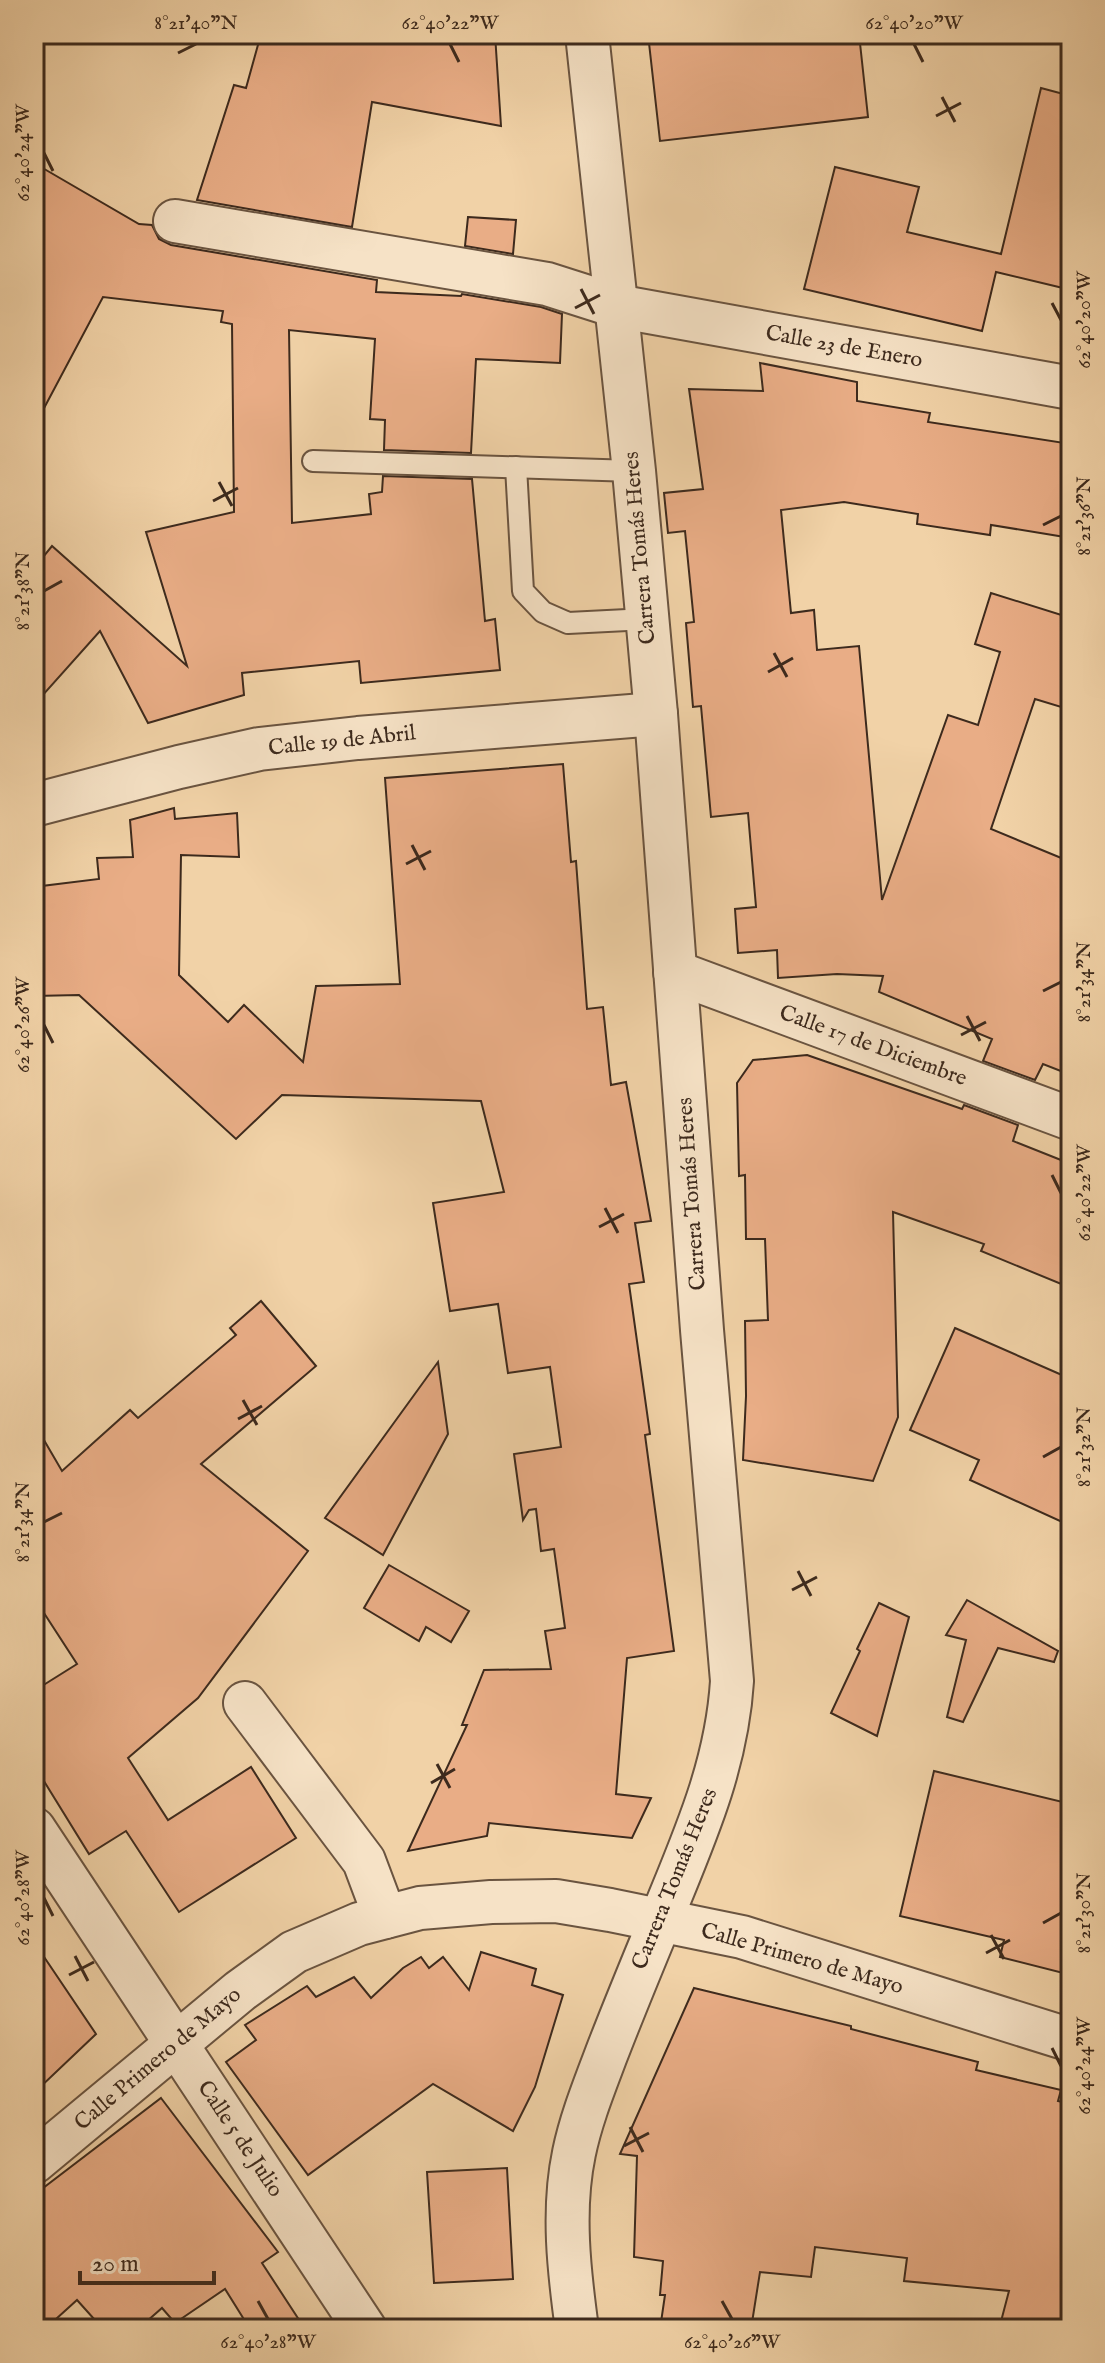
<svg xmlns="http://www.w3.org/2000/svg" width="1105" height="2363" font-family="'IM FELL English',serif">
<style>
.building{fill:#e9ad86;stroke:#3d2a1d;stroke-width:2}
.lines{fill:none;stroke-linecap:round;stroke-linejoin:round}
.service-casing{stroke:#6a5440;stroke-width:24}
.minor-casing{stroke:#6a5440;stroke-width:46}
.service{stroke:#f6e2c6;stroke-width:20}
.minor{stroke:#f6e2c6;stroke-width:42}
.ticks{fill:none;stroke:#3d2a1d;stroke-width:3}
.labels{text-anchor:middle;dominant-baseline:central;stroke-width:6;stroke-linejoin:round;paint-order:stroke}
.street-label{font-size:22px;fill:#3d2a1d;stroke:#f6e2c6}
.neatline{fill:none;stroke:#3d2a1d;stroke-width:3}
.ticks-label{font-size:20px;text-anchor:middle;fill:#3d2a1d}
</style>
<rect width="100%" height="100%" fill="#f1d2a7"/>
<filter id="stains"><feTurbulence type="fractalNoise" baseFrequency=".0025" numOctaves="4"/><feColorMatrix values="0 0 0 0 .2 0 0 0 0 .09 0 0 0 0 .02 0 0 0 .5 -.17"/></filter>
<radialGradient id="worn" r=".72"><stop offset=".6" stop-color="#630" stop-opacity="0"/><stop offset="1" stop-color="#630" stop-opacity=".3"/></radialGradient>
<!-- building -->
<g class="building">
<path d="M 261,34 L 495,34 L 501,126 L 372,102 L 352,227 L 197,200 L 234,85 L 246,88 Z"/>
<path d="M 648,34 L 859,34 L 868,117 L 660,141 Z"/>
<path d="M 1041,88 L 1071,96 L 1071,260 L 1063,288 L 996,272 L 982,331 L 804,289 L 835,167 L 919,187 L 907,232 L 1001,254 Z"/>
<path d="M 34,163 L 139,224 L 152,225 L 159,239 L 171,245 L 377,280 L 376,292 L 461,296 L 462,294 L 541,307 L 562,314 L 560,363 L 476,359 L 471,453 L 384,450 L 385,420 L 370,419 L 375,339 L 289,330 L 292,523 L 371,514 L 369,494 L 382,492 L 383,476 L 472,479 L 485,621 L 495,619 L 500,670 L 361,683 L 359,661 L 242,673 L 244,695 L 148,723 L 100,631 L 34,705 L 34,568 L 52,546 L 187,666 L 146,532 L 234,512 L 232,324 L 221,322 L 223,311 L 103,297 L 34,427 Z"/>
<path d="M 468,217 L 516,220 L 513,254 L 465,246 Z"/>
<path d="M 760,363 L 857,382 L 857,401 L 930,413 L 928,422 L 1071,444 L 1071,538 L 991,525 L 990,535 L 917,524 L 918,514 L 844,502 L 781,510 L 791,613 L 814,610 L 817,650 L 859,646 L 882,900 L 948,715 L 978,725 L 1000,652 L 975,644 L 991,593 L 1071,618 L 1071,710 L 1035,699 L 991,829 L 1071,862 L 1071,1075 L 1043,1064 L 1035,1080 L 983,1061 L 992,1039 L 879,992 L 883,976 L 837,974 L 778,978 L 777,950 L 738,953 L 735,909 L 756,907 L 748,813 L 711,817 L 701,706 L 693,707 L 686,623 L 694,622 L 685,531 L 668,533 L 664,493 L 703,489 L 689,389 L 763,391 Z"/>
<path d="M 563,764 L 571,862 L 576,861 L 587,1009 L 603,1007 L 611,1085 L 626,1082 L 651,1221 L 635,1223 L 644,1282 L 629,1284 L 650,1434 L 645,1435 L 674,1651 L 627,1658 L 616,1794 L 651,1798 L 632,1838 L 489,1823 L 487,1836 L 408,1851 L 467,1725 L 462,1725 L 484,1670 L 551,1669 L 545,1631 L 565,1628 L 554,1549 L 541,1551 L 536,1509 L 529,1510 L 523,1520 L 514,1454 L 561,1447 L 550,1367 L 508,1373 L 498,1304 L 450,1311 L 433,1203 L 504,1192 L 481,1101 L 282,1095 L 236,1139 L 79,995 L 34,996 L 34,887 L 99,879 L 97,858 L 133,857 L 130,820 L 174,808 L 175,819 L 237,813 L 239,857 L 181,855 L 179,975 L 228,1022 L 244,1005 L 303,1062 L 316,986 L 400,984 L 385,778 Z"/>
<path d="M 807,1055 L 962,1109 L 964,1105 L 1018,1125 L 1013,1141 L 1071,1164 L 1071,1288 L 981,1251 L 984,1244 L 893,1212 L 898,1417 L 873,1481 L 743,1460 L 746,1396 L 745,1321 L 768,1320 L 765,1239 L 746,1239 L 745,1175 L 739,1176 L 737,1083 L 753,1060 Z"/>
<path d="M 261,1301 L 316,1366 L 201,1464 L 308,1551 L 198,1698 L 128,1758 L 168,1820 L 251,1767 L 296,1838 L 179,1912 L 126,1831 L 89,1854 L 34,1765 L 34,1691 L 77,1664 L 42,1610 L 34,1610 L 34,1423 L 62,1471 L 130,1410 L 138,1418 L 236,1335 L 230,1328 Z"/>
<path d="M 955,1328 L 1071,1379 L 1071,1526 L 970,1480 L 979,1460 L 910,1430 Z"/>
<path d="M 438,1362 L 448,1434 L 383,1555 L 325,1518 Z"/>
<path d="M 389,1565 L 469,1611 L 451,1642 L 426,1627 L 419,1641 L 364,1608 Z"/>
<path d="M 967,1600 L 1058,1651 L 1054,1662 L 998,1648 L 963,1722 L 947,1717 L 966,1640 L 946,1635 Z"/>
<path d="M 879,1603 L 909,1617 L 877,1736 L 831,1713 L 860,1651 L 857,1649 Z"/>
<path d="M 934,1771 L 1071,1804 L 1071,1975 L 1000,1957 L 1004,1940 L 900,1916 Z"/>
<path d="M 34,1942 L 96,2034 L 34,2093 Z"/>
<path d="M 481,1952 L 536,1969 L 532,1985 L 563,1995 L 535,2087 L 513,2131 L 433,2084 L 308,2175 L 226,2062 L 256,2040 L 245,2025 L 307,1986 L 316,1997 L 354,1977 L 371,1998 L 403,1968 L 421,1957 L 429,1968 L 443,1957 L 469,1990 Z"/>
<path d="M 694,1988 L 851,2026 L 851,2029 L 978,2062 L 976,2070 L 1061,2090 L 1058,2101 L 1071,2104 L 1071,2329 L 999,2329 L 1009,2291 L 904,2281 L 907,2258 L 815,2247 L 811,2277 L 760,2272 L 751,2329 L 660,2329 L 665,2295 L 660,2295 L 663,2261 L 634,2257 L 637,2156 L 620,2154 Z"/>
<path d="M 161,2098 L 278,2252 L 262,2263 L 305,2329 L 250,2329 L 225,2289 L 175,2323 L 162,2308 L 138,2329 L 103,2329 L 77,2300 L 45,2329 L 34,2329 L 34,2195 Z"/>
<path d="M 507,2168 L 513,2279 L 434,2283 L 427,2172 Z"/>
</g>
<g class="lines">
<defs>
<g id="service">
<path d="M 313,461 L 634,471"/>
<path d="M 516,467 L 523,591 L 543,612 L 568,623 L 647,619"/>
</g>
<g id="minor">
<path d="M 175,221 L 547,284 L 616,306 L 1071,388"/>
<path d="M 34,805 L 179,767 L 259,749 L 358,738 L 656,714"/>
<path d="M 675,972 L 1071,1119"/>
<path d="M 245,1703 L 364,1861 L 385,1917"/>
<path d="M 34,1829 L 365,2329"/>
<path d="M 34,2162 L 240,1991 L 294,1952 L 359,1924 L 420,1908 L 491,1902 L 556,1901 L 610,1910 L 742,1937 L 1071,2040"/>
<path d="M 577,2329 C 569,2271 562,2210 574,2153 C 581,2119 594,2087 606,2055 C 626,2003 647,1953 668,1902 C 698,1829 727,1761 732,1681 L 702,1330 L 656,714 L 634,471 L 587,34"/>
</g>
</defs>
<!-- service casing -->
<use href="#service" class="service-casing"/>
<!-- minor casing -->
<use href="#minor" class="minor-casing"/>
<!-- service -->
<use href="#service" class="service"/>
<!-- minor -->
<use href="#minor" class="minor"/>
</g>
<!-- ticks -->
<path class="ticks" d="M 450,44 L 459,62M 914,44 L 923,62M 178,53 L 196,44M 942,97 L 955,122M 936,116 L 961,103M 44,153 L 53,171M 581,289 L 594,314M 1052,303 L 1061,320M 575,308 L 600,295M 219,482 L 232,506M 213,501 L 238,488M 1043,525 L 1061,516M 44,591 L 62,581M 774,653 L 787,677M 768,672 L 793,658M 412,845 L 425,870M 406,864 L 431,851M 1043,991 L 1061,982M 967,1016 L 980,1041M 44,1025 L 53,1043M 961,1035 L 986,1022M 1052,1175 L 1061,1193M 605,1208 L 618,1233M 599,1227 L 624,1214M 243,1400 L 257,1425M 238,1419 L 262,1406M 1043,1457 L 1061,1447M 44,1522 L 62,1513M 798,1571 L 811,1596M 792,1590 L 817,1577M 437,1764 L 450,1788M 431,1783 L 455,1769M 44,1898 L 53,1916M 1043,1923 L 1061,1913M 991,1935 L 1004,1959M 986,1953 L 1010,1940M 75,1956 L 88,1981M 69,1975 L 94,1962M 1052,2048 L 1061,2066M 630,2127 L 643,2152M 624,2146 L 649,2133M 258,2301 L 268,2319M 722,2301 L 732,2319"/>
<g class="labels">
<!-- street labels -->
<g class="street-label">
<text transform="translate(844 347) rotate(10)">Calle 23 de Enero</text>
<text transform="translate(640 548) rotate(-95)">Carrera Tomás Heres</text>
<text transform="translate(342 741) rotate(-6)">Calle 19 de Abril</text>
<text transform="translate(873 1046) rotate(20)">Calle 17 de Diciembre</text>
<text transform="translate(692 1194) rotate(-94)">Carrera Tomás Heres</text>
<text transform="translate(675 1879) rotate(-68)">Carrera Tomás Heres</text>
<text transform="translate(802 1959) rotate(16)">Calle Primero de Mayo</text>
<text transform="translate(158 2059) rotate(-40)">Calle Primero de Mayo</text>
<text transform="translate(240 2139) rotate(56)">Calle 5 de Julio</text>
</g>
</g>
<!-- margin -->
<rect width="1105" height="2363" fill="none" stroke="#f1d2a7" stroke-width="88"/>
<!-- scale -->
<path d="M80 2271v12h134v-12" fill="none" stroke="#3d2a1d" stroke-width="4"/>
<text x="92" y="2271" font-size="24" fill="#3d2a1d" stroke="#f6e2c6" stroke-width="6" paint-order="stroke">20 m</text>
<rect x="44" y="44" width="1017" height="2275" class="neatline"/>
<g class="ticks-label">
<text x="196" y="29">8°21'40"N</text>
<text x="450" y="29">62°40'22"W</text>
<text x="914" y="29">62°40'20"W</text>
<text transform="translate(22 153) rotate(-90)" y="7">62°40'24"W</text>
<text transform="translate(1083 320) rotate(-90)" y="7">62°40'20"W</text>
<text transform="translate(1083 516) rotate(-90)" y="7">8°21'36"N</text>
<text transform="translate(22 591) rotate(-90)" y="7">8°21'38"N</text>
<text transform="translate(1083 982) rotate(-90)" y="7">8°21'34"N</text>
<text transform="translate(22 1025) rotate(-90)" y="7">62°40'26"W</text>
<text transform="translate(1083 1193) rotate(-90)" y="7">62°40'22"W</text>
<text transform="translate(1083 1447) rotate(-90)" y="7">8°21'32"N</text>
<text transform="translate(22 1522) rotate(-90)" y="7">8°21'34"N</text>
<text transform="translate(22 1898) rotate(-90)" y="7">62°40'28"W</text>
<text transform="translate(1083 1913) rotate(-90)" y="7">8°21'30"N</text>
<text transform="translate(1083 2066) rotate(-90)" y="7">62°40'24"W</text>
<text x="268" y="2348">62°40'28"W</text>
<text x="732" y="2348">62°40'26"W</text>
</g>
<rect width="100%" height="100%" filter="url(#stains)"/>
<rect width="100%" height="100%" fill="url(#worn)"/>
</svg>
